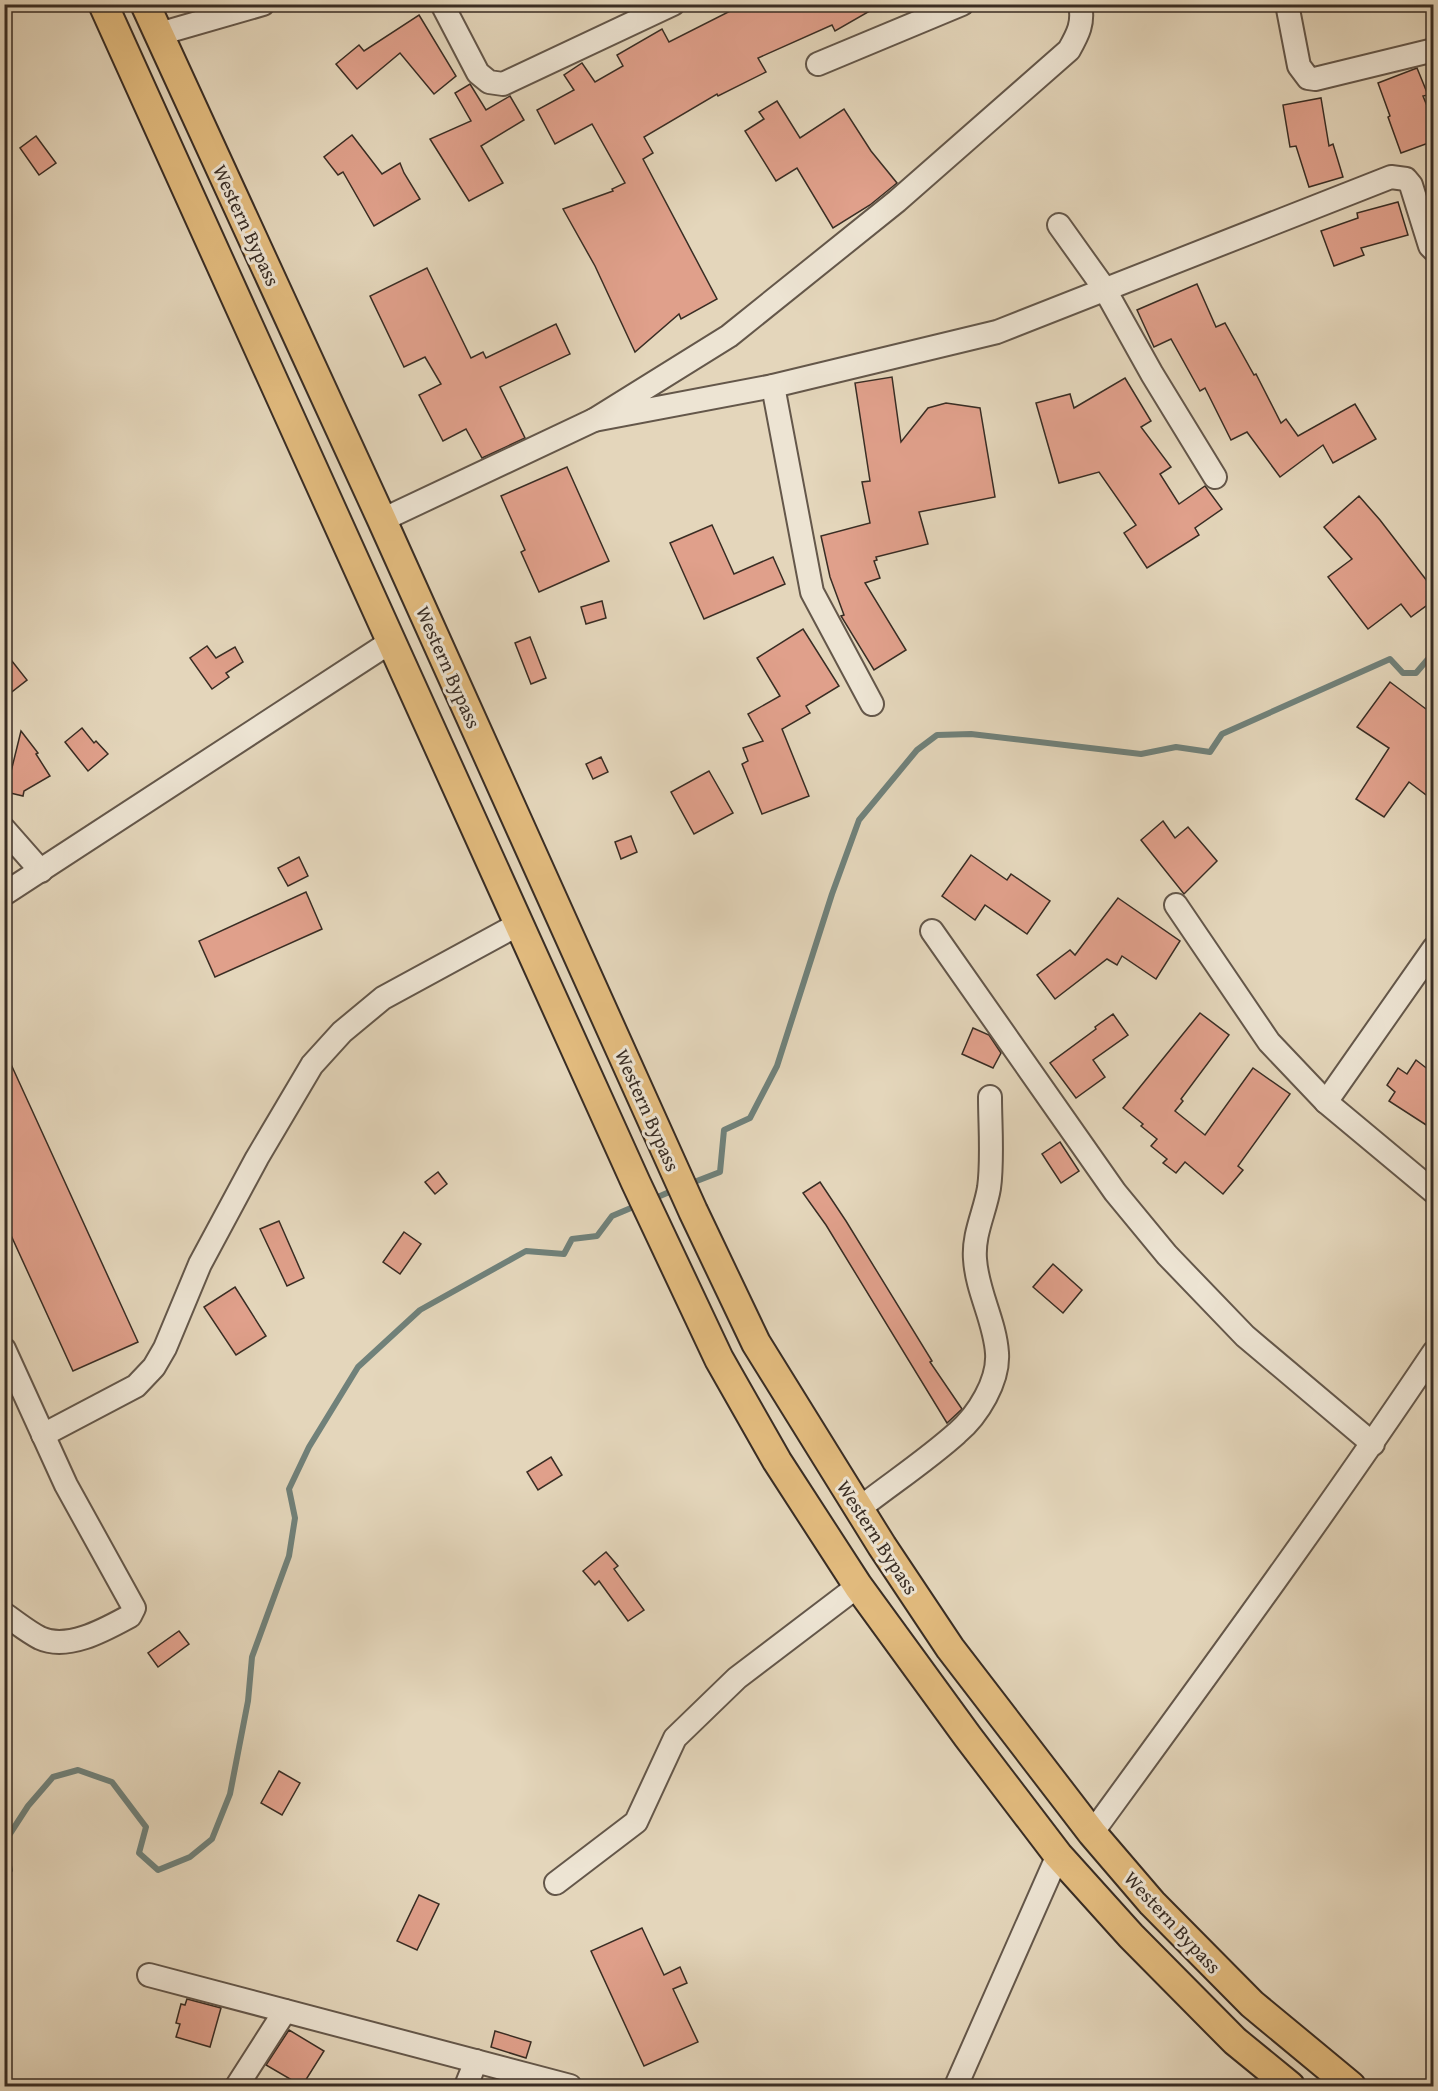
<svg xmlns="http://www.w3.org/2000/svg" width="1438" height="2091" font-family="'Gentium Book Plus',serif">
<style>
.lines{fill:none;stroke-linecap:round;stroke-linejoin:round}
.stream{stroke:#70817a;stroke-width:6}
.building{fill:#e0a08b;stroke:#392d24;stroke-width:1.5}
.minor-casing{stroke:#64574a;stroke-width:26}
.major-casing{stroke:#392d24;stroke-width:32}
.minor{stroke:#ede4d3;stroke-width:22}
.major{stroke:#e2bb7e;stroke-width:28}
.labels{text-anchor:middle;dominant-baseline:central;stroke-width:6;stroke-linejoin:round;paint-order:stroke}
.street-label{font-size:20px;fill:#392d24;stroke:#ede4d3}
</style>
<rect width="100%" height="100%" fill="#e4d6bb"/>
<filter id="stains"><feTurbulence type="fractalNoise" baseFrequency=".00333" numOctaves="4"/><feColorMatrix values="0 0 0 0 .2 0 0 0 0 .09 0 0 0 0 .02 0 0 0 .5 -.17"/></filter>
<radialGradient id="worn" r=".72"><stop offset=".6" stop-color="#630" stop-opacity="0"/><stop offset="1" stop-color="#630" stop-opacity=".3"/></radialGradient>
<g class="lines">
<!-- stream -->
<g class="stream">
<path d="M 689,1184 L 720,1172 L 724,1130 L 750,1118 L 777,1066 L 832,894 L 859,820 L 917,750 L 937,735 L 971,734 L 1141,754 L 1176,747 L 1210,752 L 1222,734 L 1390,659 L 1403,673 L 1416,673 L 1434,652"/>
<path d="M 653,1199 L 674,1190"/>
<path d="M 4,1843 L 28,1806 L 53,1777 L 78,1770 L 112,1782 L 146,1827 L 139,1853 L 158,1870 L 190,1857 L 212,1839 L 230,1794 L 248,1701 L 252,1657 L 289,1556 L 295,1518 L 289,1489 L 309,1447 L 358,1367 L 420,1310 L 526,1251 L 564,1254 L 572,1239 L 597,1236 L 612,1216 L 638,1205"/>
<path d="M 4,1844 L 10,1870 L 4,1873"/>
</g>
</g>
<!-- building -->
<g class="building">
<path d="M 744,4 L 882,4 L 835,31 L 832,25 L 758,58 L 766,72 L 718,96 L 717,94 L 644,137 L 653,153 L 643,159 L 717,299 L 681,319 L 679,314 L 635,352 L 595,266 L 563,209 L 613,191 L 612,189 L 625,183 L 592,124 L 555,144 L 537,110 L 574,90 L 564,75 L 582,63 L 595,82 L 623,66 L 617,55 L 662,29 L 669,42 Z"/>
<path d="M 419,15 L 456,76 L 434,94 L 400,53 L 357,89 L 336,64 L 359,45 L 364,51 Z"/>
<path d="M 1417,68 L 1428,95 L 1423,96 L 1434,123 L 1434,141 L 1401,153 L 1388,117 L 1390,116 L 1378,83 Z"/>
<path d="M 470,84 L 486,110 L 510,96 L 524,120 L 481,146 L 503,183 L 469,201 L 430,139 L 471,121 L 455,93 Z"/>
<path d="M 1321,98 L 1329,146 L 1333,144 L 1343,177 L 1309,187 L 1296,146 L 1290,147 L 1283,105 Z"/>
<path d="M 777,101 L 800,138 L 844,109 L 871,151 L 897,183 L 870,205 L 833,228 L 797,168 L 776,181 L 745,131 L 764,119 L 759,112 Z"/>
<path d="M 352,135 L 382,174 L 400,163 L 404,173 L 420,199 L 374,226 L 343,172 L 338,175 L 324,157 Z"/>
<path d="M 36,136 L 56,163 L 39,175 L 20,148 Z"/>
<path d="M 1398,202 L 1408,235 L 1361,248 L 1364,255 L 1334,266 L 1321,231 L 1358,218 L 1357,213 Z"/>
<path d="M 427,268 L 471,358 L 483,352 L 486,358 L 556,324 L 570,354 L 500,387 L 525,438 L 482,458 L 466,429 L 443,441 L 419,395 L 441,384 L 425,357 L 404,367 L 370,296 Z"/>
<path d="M 1197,284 L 1216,327 L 1225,323 L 1254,375 L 1256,374 L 1281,423 L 1286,419 L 1298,436 L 1355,404 L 1376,439 L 1333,463 L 1323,445 L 1280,477 L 1247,432 L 1231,440 L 1205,388 L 1200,391 L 1171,339 L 1154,347 L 1137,310 Z"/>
<path d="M 892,377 L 901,442 L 928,408 L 946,403 L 980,408 L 995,497 L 919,512 L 928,544 L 876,557 L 877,560 L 874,561 L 880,578 L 865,583 L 906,650 L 874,670 L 841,616 L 844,615 L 830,577 L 821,536 L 870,523 L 862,482 L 870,481 L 855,383 Z"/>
<path d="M 1125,378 L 1151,421 L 1141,427 L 1171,467 L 1160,474 L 1179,504 L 1205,486 L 1222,509 L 1195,528 L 1199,535 L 1147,568 L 1124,533 L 1136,525 L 1099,472 L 1059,483 L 1036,403 L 1070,394 L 1074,408 Z"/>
<path d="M 567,467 L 609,561 L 539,592 L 521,552 L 525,550 L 501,496 Z"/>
<path d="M 1359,496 L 1380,520 L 1434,590 L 1434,600 L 1411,617 L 1401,604 L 1368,629 L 1328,577 L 1352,559 L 1324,527 Z"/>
<path d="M 712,525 L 734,574 L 773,557 L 785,584 L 704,619 L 670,543 Z"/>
<path d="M 602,601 L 606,618 L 586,624 L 581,607 Z"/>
<path d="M 803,629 L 839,686 L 806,706 L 810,713 L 782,729 L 809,796 L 762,814 L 742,764 L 748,761 L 743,748 L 763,741 L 748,714 L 780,696 L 757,658 Z"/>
<path d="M 530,637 L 546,678 L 531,684 L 515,643 Z"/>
<path d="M 207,646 L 216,658 L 235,647 L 243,662 L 226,673 L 229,677 L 212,689 L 190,658 Z"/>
<path d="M 4,651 L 27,680 L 4,698 Z"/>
<path d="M 1390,682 L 1434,715 L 1434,801 L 1409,782 L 1384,817 L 1356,799 L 1389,748 L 1357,727 Z"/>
<path d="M 82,728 L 94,743 L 96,741 L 108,754 L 88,771 L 65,742 Z"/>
<path d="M 21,731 L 38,753 L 36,754 L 50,776 L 24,791 L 23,796 L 6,792 Z"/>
<path d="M 601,757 L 608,772 L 593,779 L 586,764 Z"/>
<path d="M 709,771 L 733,813 L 694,834 L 671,792 Z"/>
<path d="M 1163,821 L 1175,838 L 1188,827 L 1217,861 L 1184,894 L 1141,840 Z"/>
<path d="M 631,836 L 637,852 L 621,859 L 615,842 Z"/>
<path d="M 971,855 L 1007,880 L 1011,874 L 1050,901 L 1027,934 L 985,905 L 975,920 L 942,896 Z"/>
<path d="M 299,857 L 308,876 L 288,886 L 278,868 Z"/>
<path d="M 306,892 L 322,929 L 215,977 L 199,941 Z"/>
<path d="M 1118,898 L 1180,941 L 1156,979 L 1122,956 L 1117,965 L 1107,959 L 1055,999 L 1037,975 L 1070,950 L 1075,955 Z"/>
<path d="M 1200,1013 L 1229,1035 L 1181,1099 L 1183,1101 L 1175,1111 L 1205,1135 L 1253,1068 L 1290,1094 L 1238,1166 L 1243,1170 L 1223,1194 L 1185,1162 L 1176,1173 L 1163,1163 L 1167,1159 L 1151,1146 L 1157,1139 L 1141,1126 L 1143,1124 L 1123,1108 Z"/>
<path d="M 1113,1014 L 1128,1035 L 1093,1060 L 1105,1077 L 1076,1098 L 1050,1063 L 1096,1029 L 1095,1027 Z"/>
<path d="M 973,1028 L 989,1035 L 1001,1053 L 993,1068 L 962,1054 Z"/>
<path d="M 4,1049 L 138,1342 L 73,1371 L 4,1220 Z"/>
<path d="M 1416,1060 L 1434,1074 L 1434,1130 L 1389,1101 L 1395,1092 L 1387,1085 L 1398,1068 L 1407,1074 Z"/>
<path d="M 1060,1142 L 1079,1171 L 1061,1183 L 1042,1154 Z"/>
<path d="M 438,1172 L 447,1184 L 435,1194 L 425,1182 Z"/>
<path d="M 820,1182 L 846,1221 L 932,1361 L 930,1362 L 962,1409 L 947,1423 L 826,1225 L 803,1193 Z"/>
<path d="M 279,1221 L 304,1278 L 287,1286 L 260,1229 Z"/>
<path d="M 404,1232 L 421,1244 L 400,1274 L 383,1262 Z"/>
<path d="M 1053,1264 L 1082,1290 L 1063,1313 L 1033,1287 Z"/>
<path d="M 235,1287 L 266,1336 L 236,1355 L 204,1307 Z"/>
<path d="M 551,1457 L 562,1475 L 538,1490 L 527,1472 Z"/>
<path d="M 606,1552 L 618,1566 L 614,1569 L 644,1610 L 628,1621 L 599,1581 L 595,1585 L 583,1571 Z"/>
<path d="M 179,1631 L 189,1644 L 158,1667 L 148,1653 Z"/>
<path d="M 279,1771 L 300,1783 L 282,1815 L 261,1803 Z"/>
<path d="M 419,1895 L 439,1904 L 417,1950 L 397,1941 Z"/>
<path d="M 642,1928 L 664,1975 L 680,1967 L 687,1983 L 673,1989 L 698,2042 L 644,2066 L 591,1951 Z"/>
<path d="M 187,1999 L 221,2008 L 210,2047 L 176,2037 L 180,2024 L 176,2023 L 181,2004 L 185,2005 Z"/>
<path d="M 289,2030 L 324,2051 L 302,2086 L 266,2065 Z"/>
<path d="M 495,2031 L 531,2042 L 526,2058 L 491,2047 Z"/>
</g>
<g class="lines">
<defs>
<g id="minor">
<path d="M 442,4 L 478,73 L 489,82 L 503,84 L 673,4"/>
<path d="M 1080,4 C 1084,23 1078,34 1069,50 L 897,201 L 729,336 L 594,420 L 773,386 L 997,332 L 1391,177 L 1406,179 L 1411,185 L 1430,246 L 1434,250"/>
<path d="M 1287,4 L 1299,66 L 1308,78 L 1315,79 L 1434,50"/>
<path d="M 159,34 L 263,4"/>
<path d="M 818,64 L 962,4"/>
<path d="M 1059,225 L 1104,288 L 1152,374 L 1215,477"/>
<path d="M 773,386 L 812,592 L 872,704"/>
<path d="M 382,520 L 594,420"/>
<path d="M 4,829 L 41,871"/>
<path d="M 4,894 L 392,641"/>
<path d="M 1176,905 L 1269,1042 L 1326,1102 L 1434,1192"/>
<path d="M 932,931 L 1115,1192 L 1167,1255 L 1245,1336 L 1373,1444"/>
<path d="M 1326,1102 L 1434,948"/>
<path d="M 4,1349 L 66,1485 L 134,1608 L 130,1616 C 106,1629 68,1651 40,1638 C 28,1632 16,1622 4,1614"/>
<path d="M 43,1435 L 136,1386 L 154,1367 L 165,1348 L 200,1264 L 257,1158 L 312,1065 L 342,1032 L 383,998 L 519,924"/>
<path d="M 860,1508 C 892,1483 927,1460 957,1433 C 978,1415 999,1381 997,1353 C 995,1321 977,1292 975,1259 C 973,1234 985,1212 989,1188 C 993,1160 990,1125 990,1097"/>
<path d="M 1092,1833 C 1208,1674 1324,1516 1434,1352"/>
<path d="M 556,1883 L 636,1822 L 675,1738 L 737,1678 L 858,1586"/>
<path d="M 149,1975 L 570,2086"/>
<path d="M 237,2086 L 285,2011"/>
<path d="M 466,2086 L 476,2061"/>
<path d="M 956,2086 L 1058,1855"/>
</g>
<g id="major">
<path d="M 103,4 L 636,1183 L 719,1359 L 777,1461 L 858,1586 L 968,1737 L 1058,1855 L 1131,1936 L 1235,2041 L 1290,2086"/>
<path d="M 145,4 L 382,520 L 693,1211 L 756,1343 L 882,1546 L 950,1648 L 1092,1833 L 1152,1903 L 1252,2004 L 1351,2086"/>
</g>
</defs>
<!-- minor casing -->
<use href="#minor" class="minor-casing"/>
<!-- major casing -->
<use href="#major" class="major-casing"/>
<!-- minor -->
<use href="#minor" class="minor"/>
<!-- major -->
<use href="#major" class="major"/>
</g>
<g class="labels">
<!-- street labels -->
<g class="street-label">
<text transform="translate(247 225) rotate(65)">Western Bypass</text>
<text transform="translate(449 667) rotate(66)">Western Bypass</text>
<text transform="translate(648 1110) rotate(66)">Western Bypass</text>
<text transform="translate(878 1537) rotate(57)">Western Bypass</text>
<text transform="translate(1173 1922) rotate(47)">Western Bypass</text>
</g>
</g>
<!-- margin -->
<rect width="1438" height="2091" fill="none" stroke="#e4d6bb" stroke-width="24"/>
<rect x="6" y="6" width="1426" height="2079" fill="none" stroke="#392d24" stroke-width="3"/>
<rect x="12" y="12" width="1414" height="2067" fill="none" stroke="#392d24" stroke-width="1.5"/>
<rect width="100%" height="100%" filter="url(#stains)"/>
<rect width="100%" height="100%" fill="url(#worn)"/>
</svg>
